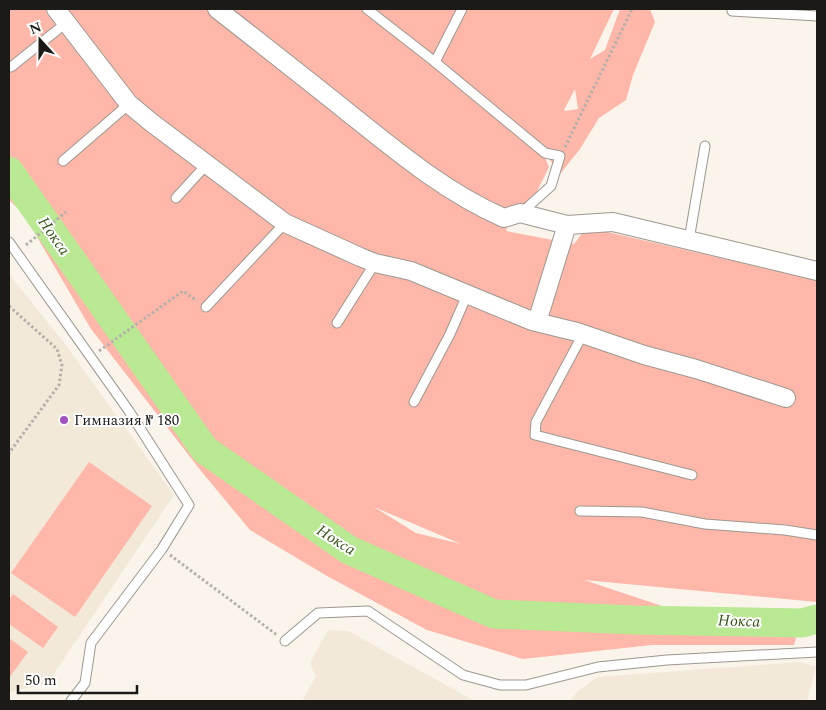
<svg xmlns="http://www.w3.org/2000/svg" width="826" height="710" font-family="Spectral,serif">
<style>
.built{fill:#f2e9d9}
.green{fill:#ffb7a9;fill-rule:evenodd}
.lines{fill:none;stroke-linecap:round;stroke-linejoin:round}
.river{stroke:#b9e992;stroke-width:29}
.service-casing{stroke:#9d9890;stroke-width:11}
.minor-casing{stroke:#9d9890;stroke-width:20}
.path{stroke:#b5b0a9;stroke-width:3;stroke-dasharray:2.5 2.5;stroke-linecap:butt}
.service{stroke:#fff;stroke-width:9}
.minor{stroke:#fff;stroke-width:18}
.poi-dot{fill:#a253c3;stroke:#fff;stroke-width:2}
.labels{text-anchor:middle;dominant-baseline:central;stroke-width:4;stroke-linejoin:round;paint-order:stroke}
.poi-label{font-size:15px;fill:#1c1a17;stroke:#fff;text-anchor:start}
.water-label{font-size:16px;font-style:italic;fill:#365318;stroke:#fff}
</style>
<rect width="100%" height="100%" fill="#faf4eb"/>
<!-- built -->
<g class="built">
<path d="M 9,274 L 65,344 L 174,495 L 47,684 L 9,692 Z"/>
<path d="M 328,630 L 348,631 L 475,701 L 302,701 L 316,676 L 310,663 Z"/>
<path d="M 801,662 L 816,667 L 807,701 L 570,701 L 578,691 L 597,677 Z"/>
</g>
<!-- green -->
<g class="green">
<path d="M 9,9 L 614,9 L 590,59 L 605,50 L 620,9 L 650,9 L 655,22 L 633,75 L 626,100 L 599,118 L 580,149 L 560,174 L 545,153 L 543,153 L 549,167 L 522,222 L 510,220 L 506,231 L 574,244 L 583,232 L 594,229 L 817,280 L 817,602 L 584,580 L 662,606 L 762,619 L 777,630 L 798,631 L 794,645 L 652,645 L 523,659 L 427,630 L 327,576 L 250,530 L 201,471 L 91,329 L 23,213 L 9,200 ZM 575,89 L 578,109 L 565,111 L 564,110 ZM 374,507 L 461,544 L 416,533 Z"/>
<path d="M 89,462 L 152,506 L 75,617 L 11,573 Z"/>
<path d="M 13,594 L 58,627 L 43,648 L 9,624 L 9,600 Z"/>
<path d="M 9,638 L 28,652 L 9,678 Z"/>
</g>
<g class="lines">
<!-- river -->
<path class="river" d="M 9,171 L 205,450 L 349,550 L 494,614 L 634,620 L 802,623 L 817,619"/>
<defs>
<g id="service">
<path d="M 367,9 L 435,62 L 545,153 L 560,156 L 551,186 L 521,213"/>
<path d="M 732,11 L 817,16"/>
<path d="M 435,62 L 462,9"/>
<path d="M 11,67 L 66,23"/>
<path d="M 63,161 L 129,104"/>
<path d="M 176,198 L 207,164"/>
<path d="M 689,240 L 705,146"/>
<path d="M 9,242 L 129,411 L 189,505 L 162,549 L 91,643 L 85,683 L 71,701"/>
<path d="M 206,307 L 285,223"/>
<path d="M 337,323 L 375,263"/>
<path d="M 583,334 L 536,422 L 535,435 L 692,475"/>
<path d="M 414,402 L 450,334 L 467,295"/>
<path d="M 580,511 L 642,512 L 705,524 L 785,530 L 817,535"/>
<path d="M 285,641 L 318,613 L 368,611 L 463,675 L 500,685 L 526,685 L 598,667 L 667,660 L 817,652"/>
</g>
<g id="minor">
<path d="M 56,9 L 129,104 L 152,123 L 285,223 L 360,257 L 375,263 L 411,271 L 532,321 L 577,332 L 644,355 L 696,369 L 786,398"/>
<path d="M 217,9 C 263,45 309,81 355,118 C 401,155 449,194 504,218 L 520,213 L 567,225 L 613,222 L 817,271"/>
<path d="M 537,322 L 567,225"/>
</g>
</defs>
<!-- service casing -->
<use href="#service" class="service-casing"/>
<!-- minor casing -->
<use href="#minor" class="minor-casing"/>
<!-- path -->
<g class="path">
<path d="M 565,147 L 632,9"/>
<path d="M 26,245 L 66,212"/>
<path d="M 9,306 L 57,349 L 62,365 L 59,385 L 9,453"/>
<path d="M 99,351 L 183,291 L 197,301"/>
<path d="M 170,555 L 277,635"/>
</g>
<!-- service -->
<use href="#service" class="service"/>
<!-- minor -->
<use href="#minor" class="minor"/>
</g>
<!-- markers -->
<circle class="poi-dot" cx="64" cy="420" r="5"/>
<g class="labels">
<!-- poi labels -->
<g class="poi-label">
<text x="74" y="420">Гимназия № 180</text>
</g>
<!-- water labels -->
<g class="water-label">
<text transform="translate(54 236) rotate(55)">Нокса</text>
<text transform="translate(336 540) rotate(32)">Нокса</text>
<text transform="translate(739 621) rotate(2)">Нокса</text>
</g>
</g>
<!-- border -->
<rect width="826" height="710" fill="none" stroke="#1c1a17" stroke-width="20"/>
<!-- north arrow -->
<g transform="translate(40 40) rotate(339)" stroke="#ffffff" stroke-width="4" paint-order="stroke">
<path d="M0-4L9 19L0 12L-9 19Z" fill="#1c1a17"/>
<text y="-8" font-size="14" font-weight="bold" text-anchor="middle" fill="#1c1a17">N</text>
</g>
<!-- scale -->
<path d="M18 685v8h119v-8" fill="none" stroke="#1c1a17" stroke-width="2.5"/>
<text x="25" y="685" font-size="15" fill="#1c1a17" stroke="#ffffff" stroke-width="4" paint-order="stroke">50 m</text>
</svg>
